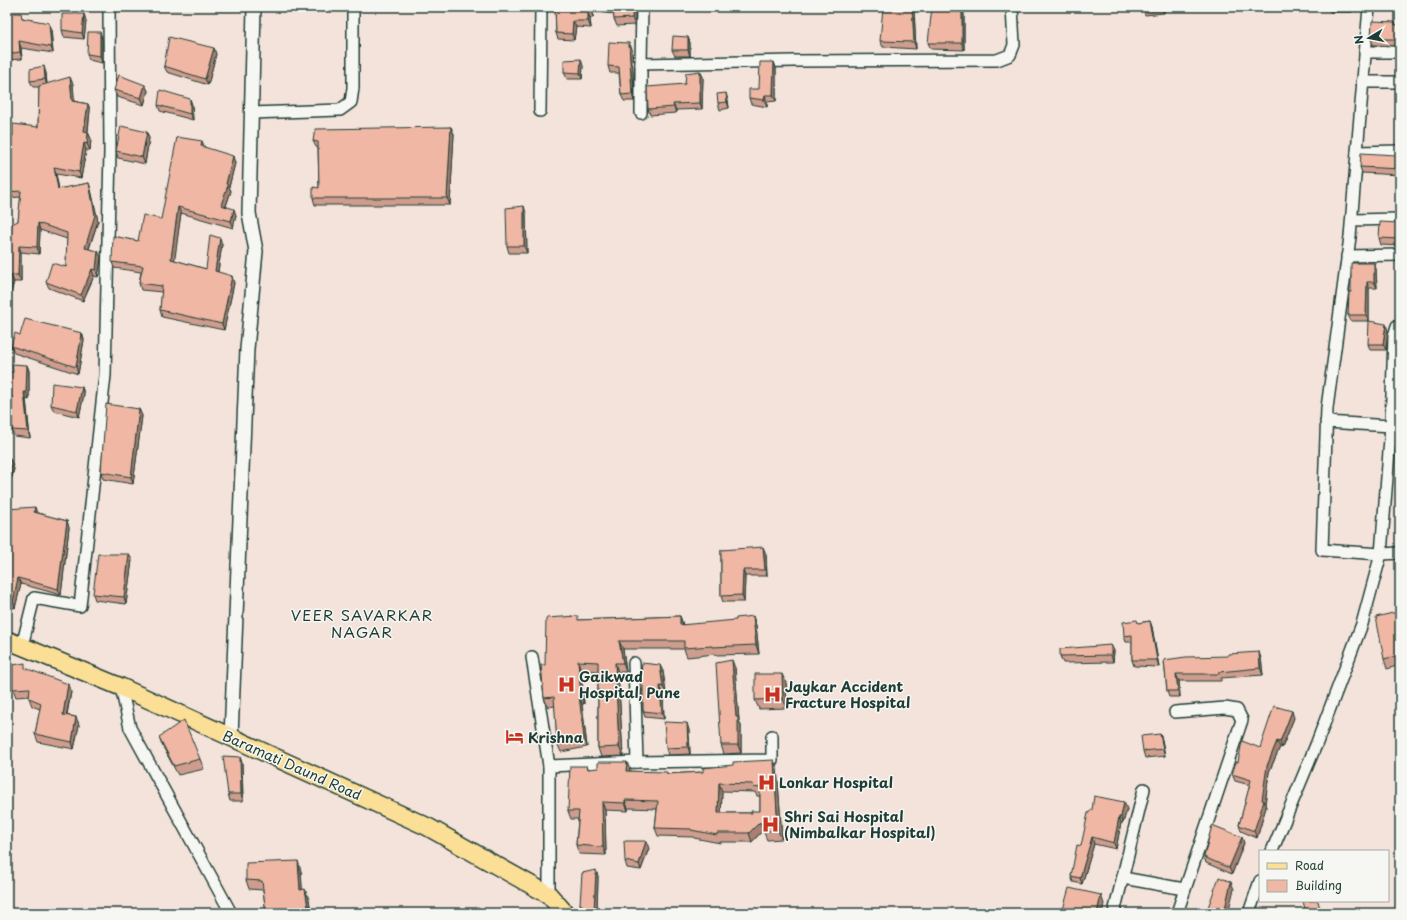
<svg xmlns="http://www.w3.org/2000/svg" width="1407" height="920" font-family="'Playpen Sans',sans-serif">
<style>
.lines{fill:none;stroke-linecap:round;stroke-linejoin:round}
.minor-casing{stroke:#1f3d34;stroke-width:14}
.tertiary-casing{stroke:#1f3d34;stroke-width:16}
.primary-casing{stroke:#1f3d34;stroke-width:20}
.minor{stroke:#f6f6f2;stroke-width:11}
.tertiary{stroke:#f6f6f2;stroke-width:13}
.primary{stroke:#fbdf96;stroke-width:17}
.wall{fill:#ce9d8d;stroke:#1f3d34;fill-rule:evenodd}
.shaded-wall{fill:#a78073;stroke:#1f3d34}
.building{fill:#efb7a4;stroke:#1f3d34;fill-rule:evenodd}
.labels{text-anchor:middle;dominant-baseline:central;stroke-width:3;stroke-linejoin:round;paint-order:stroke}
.poi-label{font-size:14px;font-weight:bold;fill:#1f3d34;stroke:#f6f6f2;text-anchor:start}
.street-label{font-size:14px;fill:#1f3d34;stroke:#f6f6f2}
.neighbourhood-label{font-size:15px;letter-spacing:1px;fill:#1f3d34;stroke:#f6f6f2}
</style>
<rect width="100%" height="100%" fill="#f4e3db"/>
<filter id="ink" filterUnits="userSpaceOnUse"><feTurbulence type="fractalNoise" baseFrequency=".025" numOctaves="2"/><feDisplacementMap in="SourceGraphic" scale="8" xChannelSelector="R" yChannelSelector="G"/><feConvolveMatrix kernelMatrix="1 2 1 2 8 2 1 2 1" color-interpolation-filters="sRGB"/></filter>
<g filter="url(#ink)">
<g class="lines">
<defs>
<g id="minor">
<path d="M 642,7 L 641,64 L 794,61 L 997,60 L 1010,55 L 1014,45 L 1012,7"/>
<path d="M 1365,52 L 1400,52"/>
<path d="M 1362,82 L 1400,82"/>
<path d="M 540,111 L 541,7"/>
<path d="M 251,113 L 340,110 L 351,102 L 353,88 L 353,7"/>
<path d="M 641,113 L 641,64"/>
<path d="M 1357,152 L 1400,151"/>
<path d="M 1352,220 L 1400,219"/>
<path d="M 1347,256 L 1400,255"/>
<path d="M 1400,325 L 1397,326 L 1394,336 L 1391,426 L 1381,554 L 1400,553"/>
<path d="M 1326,422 L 1391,426"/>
<path d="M 22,646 L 34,598 L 80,606 L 105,375 L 110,151 L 109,7"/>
<path d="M 532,657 L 549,766 L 549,895"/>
<path d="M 121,687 L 130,728 L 231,913"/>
<path d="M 1175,712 L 1225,708 L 1237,710 L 1242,720 L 1177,913"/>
<path d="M 637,762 L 772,760 L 772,736"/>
<path d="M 549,766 L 637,762 L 634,663"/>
<path d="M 1272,851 L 1316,745 L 1362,624 L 1381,554 L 1322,550 L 1327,408 L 1350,237 L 1369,7"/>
<path d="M 1123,878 L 1184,889"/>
<path d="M 1114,913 L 1144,789"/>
<path d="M 1249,913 L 1260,881"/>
</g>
<path id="tertiary" d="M 231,737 L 247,349 L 256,251 L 249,213 L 254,7"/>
<path id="primary" d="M 7,640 L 121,687 L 428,827 L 549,895 L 565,913"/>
</defs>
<!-- minor casing -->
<use href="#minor" class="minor-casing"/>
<!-- tertiary casing -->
<use href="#tertiary" class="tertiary-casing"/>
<!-- primary casing -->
<use href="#primary" class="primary-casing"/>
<!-- minor -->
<use href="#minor" class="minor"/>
<!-- tertiary -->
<use href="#tertiary" class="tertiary"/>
<!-- primary -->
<use href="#primary" class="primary"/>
</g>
<!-- wall -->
<g class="wall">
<path d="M 162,7 L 180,7 L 180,9 L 163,9 Z"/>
<rect x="425" y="7" width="12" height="1"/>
<path d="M 555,7 L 614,7 L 614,8 L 633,7 L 635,13 L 635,25 L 617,26 L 614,19 L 614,14 L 595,12 L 593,7 L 593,18 L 590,18 L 591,28 L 576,27 L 574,40 L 558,39 L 556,33 Z"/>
<path d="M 1143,7 L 1164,7 L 1164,13 L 1145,15 Z"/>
<path d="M 1328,7 L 1352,7 L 1352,12 L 1330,12 Z"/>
<path d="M 914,12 L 916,49 L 883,47 L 880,41 Z"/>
<path d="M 7,13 L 23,18 L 51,29 L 53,53 L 21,48 L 22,59 L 7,60 Z"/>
<path d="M 84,14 L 86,21 L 84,39 L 64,37 L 62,30 Z"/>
<path d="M 964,14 L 964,50 L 931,49 L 928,43 Z"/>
<path d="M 1395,22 L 1396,25 L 1400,24 L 1400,46 L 1373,45 L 1371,39 Z"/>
<path d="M 100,32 L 102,39 L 102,63 L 89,60 L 87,54 Z"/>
<path d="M 688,37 L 690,43 L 690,56 L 675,56 L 672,50 Z"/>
<path d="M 629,43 L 632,49 L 634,101 L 624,101 L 621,95 L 619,73 L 610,73 L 608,66 Z"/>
<path d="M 1400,52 L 1400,72 L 1399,72 L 1397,66 Z"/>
<path d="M 216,54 L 208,85 L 167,72 L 164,66 Z"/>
<path d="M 774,62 L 776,68 L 776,101 L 767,102 L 767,107 L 751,104 L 749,98 L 759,89 Z"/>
<path d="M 583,66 L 582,79 L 567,79 L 564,72 Z"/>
<path d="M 700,71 L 703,77 L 702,109 L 676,110 L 676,113 L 650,115 L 648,109 L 685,84 Z"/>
<path d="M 46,73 L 47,84 L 73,84 L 74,101 L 88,104 L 90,110 L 88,132 L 91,139 L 90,150 L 86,150 L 81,178 L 56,174 L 59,189 L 89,183 L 91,190 L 98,221 L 89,249 L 101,257 L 98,277 L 94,276 L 83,301 L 49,288 L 46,282 L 66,267 L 67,239 L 40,230 L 39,254 L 21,252 L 21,282 L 14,282 L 7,304 L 18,221 L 21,197 L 8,198 L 7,197 L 7,134 L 13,136 L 38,127 L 39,87 L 33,87 L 30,81 Z"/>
<path d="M 145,85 L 148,91 L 144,105 L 117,97 L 114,90 Z"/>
<path d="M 190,99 L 192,105 L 193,120 L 160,111 L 158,105 Z"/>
<path d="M 728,100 L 729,108 L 720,110 L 718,103 Z"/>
<path d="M 451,127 L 454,134 L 450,205 L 315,205 L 313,198 L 319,188 L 318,148 L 316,147 L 313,141 Z"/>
<path d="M 149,138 L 145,164 L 118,158 L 116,151 Z"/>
<path d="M 204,147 L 235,163 L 229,187 L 231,191 L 226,206 L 236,215 L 233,228 L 181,213 L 174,260 L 206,269 L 222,244 L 218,272 L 234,283 L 224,330 L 162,317 L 160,310 L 162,292 L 141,290 L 139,283 L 141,272 L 114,268 L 112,262 L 138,241 L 161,219 Z"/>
<path d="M 1400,152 L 1400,175 L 1362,173 L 1360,167 L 1396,155 Z"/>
<path d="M 526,213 L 527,253 L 509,253 L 507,246 Z"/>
<path d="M 1400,223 L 1400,246 L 1381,245 L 1379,238 Z"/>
<path d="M 1374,263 L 1376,269 L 1377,288 L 1369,288 L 1369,321 L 1351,321 L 1348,315 L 1351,292 Z"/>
<path d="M 1388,331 L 1386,350 L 1370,350 L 1368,344 Z"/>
<path d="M 82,333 L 84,340 L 78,374 L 14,353 L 11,346 Z"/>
<path d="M 27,365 L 29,371 L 29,400 L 26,399 L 30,438 L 14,436 L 12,430 L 12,402 L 7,402 L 7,373 L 13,372 Z"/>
<path d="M 82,387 L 84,394 L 79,417 L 54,411 L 51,405 Z"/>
<path d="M 139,409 L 142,416 L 133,484 L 103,479 L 101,472 Z"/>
<path d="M 7,458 L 10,459 L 14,469 L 11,480 L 7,479 Z"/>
<path d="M 7,509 L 37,513 L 67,521 L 69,528 L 61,595 L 21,584 L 15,608 L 7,606 Z"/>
<path d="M 721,550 L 766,554 L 767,576 L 745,576 L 744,602 L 723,602 L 721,596 Z"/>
<path d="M 132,560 L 126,604 L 95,600 L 93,594 Z"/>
<path d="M 680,616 L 683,625 L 756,625 L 759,654 L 716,655 L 715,654 L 687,657 L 684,649 L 623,649 L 626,672 L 618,672 L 623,756 L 601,757 L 598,748 L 598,671 L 581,670 L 584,704 L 582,704 L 587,747 L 561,752 L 557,743 L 555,706 L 548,707 L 544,698 L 545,665 L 579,620 Z"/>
<path d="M 1400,620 L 1400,665 L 1387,669 L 1384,659 Z"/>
<path d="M 1150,621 L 1152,627 L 1159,667 L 1134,666 L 1132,660 L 1132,642 L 1126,642 L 1124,636 L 1138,623 Z"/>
<path d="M 1111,645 L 1114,651 L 1113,662 L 1063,663 L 1060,656 Z"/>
<path d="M 1261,658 L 1263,675 L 1221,678 L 1221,681 L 1179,681 L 1180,697 L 1169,697 L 1167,691 L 1164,660 Z"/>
<path d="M 735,668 L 739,721 L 741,725 L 741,753 L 724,754 L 721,745 Z"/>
<path d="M 27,669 L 71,692 L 67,715 L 76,717 L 79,725 L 74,749 L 38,742 L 35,734 L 40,709 L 32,706 L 29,698 L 29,696 L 16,697 L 13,689 Z"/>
<path d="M 663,671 L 666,693 L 663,693 L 664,719 L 645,717 L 643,711 L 643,692 L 640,686 Z"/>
<path d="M 786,683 L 787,708 L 759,709 L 755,700 Z"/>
<path d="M 1294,718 L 1282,748 L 1280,747 L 1269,772 L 1265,804 L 1266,807 L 1257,838 L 1241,831 L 1239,825 L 1250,785 L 1235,781 L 1232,774 L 1260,748 Z"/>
<path d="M 689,730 L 690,754 L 668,755 L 666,748 Z"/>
<path d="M 1160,734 L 1162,740 L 1165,756 L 1145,758 L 1143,751 Z"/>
<path d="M 159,737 L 200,759 L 204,769 L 178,775 L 163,747 Z"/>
<path d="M 240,757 L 242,763 L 243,801 L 230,801 L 228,794 Z"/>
<path d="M 587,766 L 589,769 L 630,770 L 630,771 L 667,774 L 777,768 L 782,839 L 767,840 L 763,830 L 752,842 L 720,842 L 720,843 L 694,838 L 693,837 L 658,836 L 655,828 L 657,809 L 628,808 L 628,811 L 605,810 L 606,855 L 579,854 L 576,845 L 578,819 L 571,819 L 568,811 ZM 722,791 L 755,792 L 757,796 L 760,796 L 760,811 L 752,813 L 721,813 Z"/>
<path d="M 1127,809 L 1123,823 L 1121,823 L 1116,849 L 1094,844 L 1082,884 L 1073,882 L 1071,876 L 1081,846 Z"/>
<path d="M 1244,843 L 1232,874 L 1206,863 L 1204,857 Z"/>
<path d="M 649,848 L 641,870 L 627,868 L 625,861 Z"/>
<path d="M 301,871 L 302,890 L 309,899 L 311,913 L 266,913 L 263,890 L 249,889 L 246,880 Z"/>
<path d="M 598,876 L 597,913 L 586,913 L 582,911 L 580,904 Z"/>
</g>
<!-- shaded-wall -->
<g class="shaded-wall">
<path d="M 591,7 L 593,7 L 593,18 L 591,11 Z"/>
<path d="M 633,7 L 635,13 L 635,25 L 632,18 Z"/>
<path d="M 912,7 L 914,7 L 916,49 L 914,42 Z"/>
<path d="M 962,7 L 964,14 L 964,50 L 962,43 Z"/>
<path d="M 1162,7 L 1164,7 L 1164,13 Z"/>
<path d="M 588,11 L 590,18 L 591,28 L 588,21 Z"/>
<path d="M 84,14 L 86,21 L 84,39 L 82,33 Z"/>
<path d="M 573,21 L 576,27 L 574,40 L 572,34 Z"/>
<path d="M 49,23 L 51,29 L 53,53 L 51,47 Z"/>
<path d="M 100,32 L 102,39 L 102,63 L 100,56 Z"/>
<path d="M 688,37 L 690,43 L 690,56 L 688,50 Z"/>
<path d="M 19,41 L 21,48 L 22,59 L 20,52 Z"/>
<path d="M 629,43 L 632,49 L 634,101 L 632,94 Z"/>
<path d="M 214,48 L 216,54 L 208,85 L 205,79 Z"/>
<path d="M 581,59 L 583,66 L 582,79 L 580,73 Z"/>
<path d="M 774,62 L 776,68 L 776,101 L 773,95 Z"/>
<path d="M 44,66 L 46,73 L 47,86 L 45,79 Z"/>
<path d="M 700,71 L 703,77 L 702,109 L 700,103 Z"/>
<path d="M 70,77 L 73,84 L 75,108 L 72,101 Z"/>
<path d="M 145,85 L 148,91 L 144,105 L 141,98 Z"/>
<path d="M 726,93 L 728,100 L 729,108 L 727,102 Z"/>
<path d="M 765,95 L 767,102 L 767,107 L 764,100 Z"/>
<path d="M 190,99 L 192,105 L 193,120 L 190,114 Z"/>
<path d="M 88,104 L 90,110 L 87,138 L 84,131 Z"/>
<path d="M 673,104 L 676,110 L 676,113 Z"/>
<path d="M 451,127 L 454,134 L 450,205 L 447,198 Z"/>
<path d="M 88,132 L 91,139 L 90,150 L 87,144 Z"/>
<path d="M 147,132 L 149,138 L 145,164 L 142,157 Z"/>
<path d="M 202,141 L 205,148 L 201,146 Z"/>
<path d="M 84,143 L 86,150 L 81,178 L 79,172 Z"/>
<path d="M 233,156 L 235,163 L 229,187 L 231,191 L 224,212 L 221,205 Z"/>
<path d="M 54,167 L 56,174 L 60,196 L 58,189 Z"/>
<path d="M 89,183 L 91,190 L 98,221 L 87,254 L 85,248 Z"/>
<path d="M 524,206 L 526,213 L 527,253 L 524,246 Z"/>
<path d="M 178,207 L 181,213 L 174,265 L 171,259 Z"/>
<path d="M 234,209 L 236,215 L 233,228 L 231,221 Z"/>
<path d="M 38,223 L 40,230 L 39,254 L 37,247 Z"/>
<path d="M 220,238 L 222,244 L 217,277 L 215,271 Z"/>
<path d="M 19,246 L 21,252 L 21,282 L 18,275 Z"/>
<path d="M 98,251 L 101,257 L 98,277 L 96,270 Z"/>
<path d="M 1374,263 L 1376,269 L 1377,288 L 1374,282 Z"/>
<path d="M 92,269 L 94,276 L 83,301 L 81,295 Z"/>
<path d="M 11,275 L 14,282 L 7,304 L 7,290 Z"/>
<path d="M 232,276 L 234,283 L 224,330 L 222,324 Z"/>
<path d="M 1367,282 L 1369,288 L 1369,321 L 1366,315 Z"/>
<path d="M 1386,324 L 1388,331 L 1386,350 L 1383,344 Z"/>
<path d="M 82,333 L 84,340 L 78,374 L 76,367 Z"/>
<path d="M 27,365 L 29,371 L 29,400 L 26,393 Z"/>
<path d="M 82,387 L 84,394 L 79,417 L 77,411 Z"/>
<path d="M 24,392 L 26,399 L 30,438 L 28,431 Z"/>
<path d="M 139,409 L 142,416 L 133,484 L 131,477 Z"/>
<path d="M 10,459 L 14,469 L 11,480 L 7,471 Z"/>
<path d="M 35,507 L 37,513 L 34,512 Z"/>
<path d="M 67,521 L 69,528 L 61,595 L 58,589 Z"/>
<path d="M 763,547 L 766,554 L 767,576 L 765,570 Z"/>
<path d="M 129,554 L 132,560 L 126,604 L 124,597 Z"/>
<path d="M 743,570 L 745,576 L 744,602 L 742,595 Z"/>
<path d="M 18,578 L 21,584 L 15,608 L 13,601 Z"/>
<path d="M 1397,612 L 1400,620 L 1400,643 Z"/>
<path d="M 680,616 L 683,625 L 680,625 Z"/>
<path d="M 753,616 L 756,625 L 759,654 L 756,645 Z"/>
<path d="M 1150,621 L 1152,627 L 1159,667 L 1157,660 Z"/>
<path d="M 619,641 L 623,649 L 626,672 L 623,663 Z"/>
<path d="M 1111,645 L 1114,651 L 1113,662 L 1111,655 Z"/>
<path d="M 1259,652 L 1261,658 L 1263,675 L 1260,668 Z"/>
<path d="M 732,660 L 735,668 L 739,721 L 741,725 L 741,753 L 738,745 Z"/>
<path d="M 578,661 L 581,670 L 584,704 L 581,695 Z"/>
<path d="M 615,663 L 618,672 L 623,756 L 619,747 Z"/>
<path d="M 660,665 L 663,671 L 666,693 L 663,687 Z"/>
<path d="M 782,674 L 786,683 L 787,708 L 783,699 Z"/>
<path d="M 1176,674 L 1179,681 L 1180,697 L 1178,691 Z"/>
<path d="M 68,684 L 71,692 L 65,722 L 63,715 Z"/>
<path d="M 660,686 L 663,693 L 664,719 L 662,713 Z"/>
<path d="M 579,695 L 582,704 L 587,747 L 584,738 Z"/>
<path d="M 1292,711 L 1294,718 L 1282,748 L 1280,742 Z"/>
<path d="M 76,717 L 79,725 L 74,749 L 72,742 Z"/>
<path d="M 687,723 L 689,730 L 690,754 L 688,747 Z"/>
<path d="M 1160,734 L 1162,740 L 1165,756 L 1163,749 Z"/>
<path d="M 1277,741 L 1280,747 L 1269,772 L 1265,804 L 1266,807 L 1257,838 L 1254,831 L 1267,766 Z"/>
<path d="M 240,757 L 242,763 L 243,801 L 241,794 Z"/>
<path d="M 774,760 L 777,768 L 782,839 L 778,831 Z"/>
<path d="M 627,762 L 630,770 L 629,779 L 626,771 Z"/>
<path d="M 719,783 L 722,791 L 721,821 L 718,813 Z"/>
<path d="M 625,800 L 628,808 L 628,811 L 625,803 Z"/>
<path d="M 602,802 L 605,810 L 606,855 L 603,847 Z"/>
<path d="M 1124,802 L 1127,809 L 1123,823 L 1121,817 Z"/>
<path d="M 1119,817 L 1121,823 L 1116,849 L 1114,843 Z"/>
<path d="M 760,822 L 763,830 L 752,842 L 749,833 Z"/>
<path d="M 1092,837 L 1094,844 L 1082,884 L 1080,878 Z"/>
<path d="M 1242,837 L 1244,843 L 1232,874 L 1229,868 Z"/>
<path d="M 646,841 L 649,848 L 641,870 L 639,864 Z"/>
<path d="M 298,861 L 301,871 L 303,899 L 300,890 Z"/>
<path d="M 596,870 L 598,876 L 597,913 L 594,913 Z"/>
<path d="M 1231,882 L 1234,889 L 1228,913 L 1224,913 Z"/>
<path d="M 305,889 L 309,899 L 311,913 L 309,913 Z"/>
<path d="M 1101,895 L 1104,904 L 1102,913 L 1097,913 Z"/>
</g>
<!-- building -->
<g class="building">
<path d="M 555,7 L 591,7 L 591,11 L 588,11 L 588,21 L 573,21 L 572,34 L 556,33 Z"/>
<path d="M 623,7 L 633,7 L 632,18 L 614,19 L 613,8 Z"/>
<path d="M 883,7 L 912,7 L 914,42 L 880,41 Z"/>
<path d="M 932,7 L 962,7 L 962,43 L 928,43 Z"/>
<path d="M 1143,7 L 1154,7 L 1143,8 Z"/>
<path d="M 7,13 L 21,13 L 22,18 L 49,23 L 51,47 L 19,41 L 20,52 L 7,54 Z"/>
<path d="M 62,14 L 84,14 L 82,33 L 62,30 Z"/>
<path d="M 1372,21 L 1395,22 L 1395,25 L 1400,24 L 1400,39 L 1371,39 Z"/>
<path d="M 88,32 L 100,32 L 100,56 L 87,54 Z"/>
<path d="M 673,36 L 688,37 L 688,50 L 672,50 Z"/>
<path d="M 169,37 L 214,48 L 205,79 L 164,66 Z"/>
<path d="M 609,42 L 629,43 L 632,94 L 621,95 L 619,67 L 608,66 Z"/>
<path d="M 1400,52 L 1400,66 L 1397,66 L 1397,53 Z"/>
<path d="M 581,59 L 580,73 L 564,72 L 564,60 Z"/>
<path d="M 760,62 L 774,62 L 773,95 L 765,95 L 764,100 L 749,98 L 749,89 L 759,89 Z"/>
<path d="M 44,66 L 45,79 L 30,81 L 30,69 Z"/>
<path d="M 700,71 L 700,103 L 673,104 L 674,107 L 648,109 L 647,87 L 685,84 L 686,73 Z"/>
<path d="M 119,75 L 145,85 L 141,98 L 114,90 Z"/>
<path d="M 70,77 L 72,101 L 88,104 L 84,131 L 88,132 L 87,144 L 84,143 L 79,172 L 54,167 L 58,189 L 89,183 L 95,215 L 85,248 L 98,251 L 96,270 L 92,269 L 81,295 L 46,282 L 52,263 L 66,267 L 67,233 L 38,223 L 37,247 L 19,246 L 18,275 L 11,275 L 7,290 L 7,226 L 18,221 L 21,191 L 7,192 L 7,134 L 13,136 L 13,124 L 38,127 L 39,86 Z"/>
<path d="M 160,90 L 190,99 L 190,114 L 158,105 Z"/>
<path d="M 726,93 L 727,102 L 718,103 L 717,94 Z"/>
<path d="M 121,126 L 147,132 L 142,157 L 116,151 Z"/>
<path d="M 451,127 L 447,198 L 313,198 L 313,187 L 319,188 L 318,142 L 313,141 L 315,129 Z"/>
<path d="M 177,137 L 202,141 L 201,146 L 233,156 L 226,184 L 228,185 L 221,205 L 234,209 L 231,221 L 178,207 L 171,259 L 206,269 L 210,235 L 220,238 L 215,271 L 232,276 L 222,324 L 160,310 L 162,286 L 139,283 L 143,266 L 112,262 L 113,236 L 138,241 L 143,215 L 161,219 Z"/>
<path d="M 1396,152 L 1400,152 L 1400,169 L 1360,167 L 1361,153 L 1396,155 Z"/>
<path d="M 524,206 L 524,246 L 507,246 L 506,208 Z"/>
<path d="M 1380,222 L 1400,223 L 1400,239 L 1379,238 Z"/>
<path d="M 1351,263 L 1374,263 L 1374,282 L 1367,282 L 1366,315 L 1348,315 L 1349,292 L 1351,292 Z"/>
<path d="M 25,319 L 82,333 L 76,367 L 11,346 L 15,333 L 20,335 Z"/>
<path d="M 1369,321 L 1386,324 L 1383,344 L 1368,344 Z"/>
<path d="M 1400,327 L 1400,343 L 1398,343 Z"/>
<path d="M 12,364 L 27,365 L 26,393 L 24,392 L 28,431 L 12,430 L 12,396 L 7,396 L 7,373 L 13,372 Z"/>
<path d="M 52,383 L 82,387 L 77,411 L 51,405 Z"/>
<path d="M 106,404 L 139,409 L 131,477 L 101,472 Z"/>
<path d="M 7,458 L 10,459 L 7,471 Z"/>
<path d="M 35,507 L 34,512 L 67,521 L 58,589 L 18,578 L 13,601 L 7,600 L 7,509 Z"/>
<path d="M 763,547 L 765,570 L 743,570 L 742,595 L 721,596 L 721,550 Z"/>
<path d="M 98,554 L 129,554 L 124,597 L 93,594 Z"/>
<path d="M 1397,612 L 1400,643 L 1400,655 L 1384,659 L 1376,617 Z"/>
<path d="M 578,616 L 578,620 L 680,616 L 680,625 L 736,620 L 736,618 L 753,616 L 756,645 L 712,647 L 712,646 L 684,648 L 684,641 L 619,641 L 623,663 L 615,663 L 619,747 L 598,748 L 598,662 L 578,661 L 581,695 L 579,695 L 584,738 L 557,743 L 554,697 L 544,698 L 541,665 L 545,665 L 546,618 Z"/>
<path d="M 1137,620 L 1138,623 L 1150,621 L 1157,660 L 1132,660 L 1132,635 L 1124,636 L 1123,622 Z"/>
<path d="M 1111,645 L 1111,655 L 1060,656 L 1060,649 Z"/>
<path d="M 1259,652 L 1260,668 L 1219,672 L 1219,674 L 1176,674 L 1178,691 L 1167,691 L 1164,660 L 1186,657 L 1228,656 L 1228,654 Z"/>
<path d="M 732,660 L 736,717 L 738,717 L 738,745 L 721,745 L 716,663 Z"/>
<path d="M 25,663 L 25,668 L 68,684 L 63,715 L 76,717 L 72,742 L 35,734 L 41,703 L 29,698 L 30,688 L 13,689 L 13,665 Z"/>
<path d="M 642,663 L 660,665 L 663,687 L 660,686 L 662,713 L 643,711 L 643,686 L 640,686 Z"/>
<path d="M 755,674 L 782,674 L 783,699 L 755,700 Z"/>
<path d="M 1274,706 L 1292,711 L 1280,742 L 1277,741 L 1267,766 L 1262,800 L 1264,801 L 1254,831 L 1239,825 L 1251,780 L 1232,774 L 1236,762 L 1238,762 L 1242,741 L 1260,748 Z"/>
<path d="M 184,720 L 200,759 L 174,766 L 159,737 Z"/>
<path d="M 664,722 L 687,723 L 688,747 L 666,748 Z"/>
<path d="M 1160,734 L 1163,749 L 1143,751 L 1141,736 Z"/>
<path d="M 223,756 L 240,757 L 241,794 L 228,794 Z"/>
<path d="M 774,760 L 778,831 L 764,831 L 760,822 L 749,833 L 717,833 L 717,835 L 691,830 L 691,829 L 655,828 L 658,801 L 625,800 L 625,803 L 602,802 L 603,847 L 576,845 L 579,811 L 568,811 L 570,766 L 587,766 L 588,769 L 598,768 L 598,762 L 627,762 L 626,771 L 667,772 L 667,774 L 703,772 L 703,768 L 733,765 L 733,762 ZM 719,783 L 753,784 L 754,788 L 760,787 L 760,811 L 751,811 L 752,813 L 718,813 Z"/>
<path d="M 1094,796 L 1124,802 L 1121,817 L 1119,817 L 1114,843 L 1092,837 L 1080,878 L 1071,876 L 1077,845 L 1081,846 L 1088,813 L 1092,810 Z"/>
<path d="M 1212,825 L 1242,837 L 1229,868 L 1204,857 Z"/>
<path d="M 624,841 L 646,841 L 639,864 L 625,861 Z"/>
<path d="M 298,861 L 300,890 L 305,889 L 309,913 L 266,913 L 262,881 L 246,880 L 246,863 Z"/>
<path d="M 596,870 L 594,913 L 580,904 L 582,873 Z"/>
<path d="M 1219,877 L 1231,882 L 1224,913 L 1206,913 Z"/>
<path d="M 1069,888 L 1101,895 L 1097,913 L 1062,913 Z"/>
<path d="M 1303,901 L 1318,901 L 1321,913 L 1306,913 Z"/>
</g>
</g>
<!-- icons -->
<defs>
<symbol id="hospital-bare" viewBox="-9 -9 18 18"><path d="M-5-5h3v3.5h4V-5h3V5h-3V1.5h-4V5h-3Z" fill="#c8321e" stroke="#f6f6f2" stroke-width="2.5" paint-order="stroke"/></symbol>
<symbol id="hotel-bare" viewBox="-9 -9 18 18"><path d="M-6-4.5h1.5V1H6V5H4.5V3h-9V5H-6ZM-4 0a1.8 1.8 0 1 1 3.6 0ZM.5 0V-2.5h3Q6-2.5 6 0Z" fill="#c8321e" stroke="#f6f6f2" stroke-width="2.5" paint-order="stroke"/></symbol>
</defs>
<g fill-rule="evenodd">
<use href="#hospital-bare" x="554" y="672" width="25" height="25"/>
<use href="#hospital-bare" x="760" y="682" width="25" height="25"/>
<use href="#hotel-bare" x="502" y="724" width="25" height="25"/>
<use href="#hospital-bare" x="754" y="770" width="25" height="25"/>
<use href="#hospital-bare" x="758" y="812" width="25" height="25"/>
</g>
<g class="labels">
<!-- poi labels -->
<g class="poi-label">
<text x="579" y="676">Gaikwad<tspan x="579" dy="16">Hospital, Pune</tspan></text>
<text x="785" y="686">Jaykar Accident<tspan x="785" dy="16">Fracture Hospital</tspan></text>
<text x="528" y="737">Krishna</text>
<text x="779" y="782">Lonkar Hospital</text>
<text x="784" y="816">Shri Sai Hospital<tspan x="784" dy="16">(Nimbalkar Hospital)</tspan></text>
</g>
<!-- street labels -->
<g class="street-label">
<text transform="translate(292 765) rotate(24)">Baramati Daund Road</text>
</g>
<!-- neighbourhood labels -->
<g class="neighbourhood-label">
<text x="362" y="614">VEER SAVARKAR<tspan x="362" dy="17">NAGAR</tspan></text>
</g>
</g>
<!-- margin -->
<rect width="1407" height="920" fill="none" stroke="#f6f6f2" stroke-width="24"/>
<rect x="12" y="12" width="1383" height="896" fill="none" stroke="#1f3d34" stroke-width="1.5" filter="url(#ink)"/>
<!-- legend -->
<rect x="1259" y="850" width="130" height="52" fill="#f6f6f2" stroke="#a0aca6"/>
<rect x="1267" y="863" width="20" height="6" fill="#fbdf96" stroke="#a0aca6"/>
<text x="1295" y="870" font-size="12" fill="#1f3d34">Road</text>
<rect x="1267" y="880" width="20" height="12" fill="#efb7a4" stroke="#a0aca6"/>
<text x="1295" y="890" font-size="12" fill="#1f3d34">Building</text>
<!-- north arrow -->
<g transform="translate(1369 38) rotate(260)" stroke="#f6f6f2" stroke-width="3" paint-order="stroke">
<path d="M0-3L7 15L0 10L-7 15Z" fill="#1f3d34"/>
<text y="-6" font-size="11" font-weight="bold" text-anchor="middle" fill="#1f3d34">N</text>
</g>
</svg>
